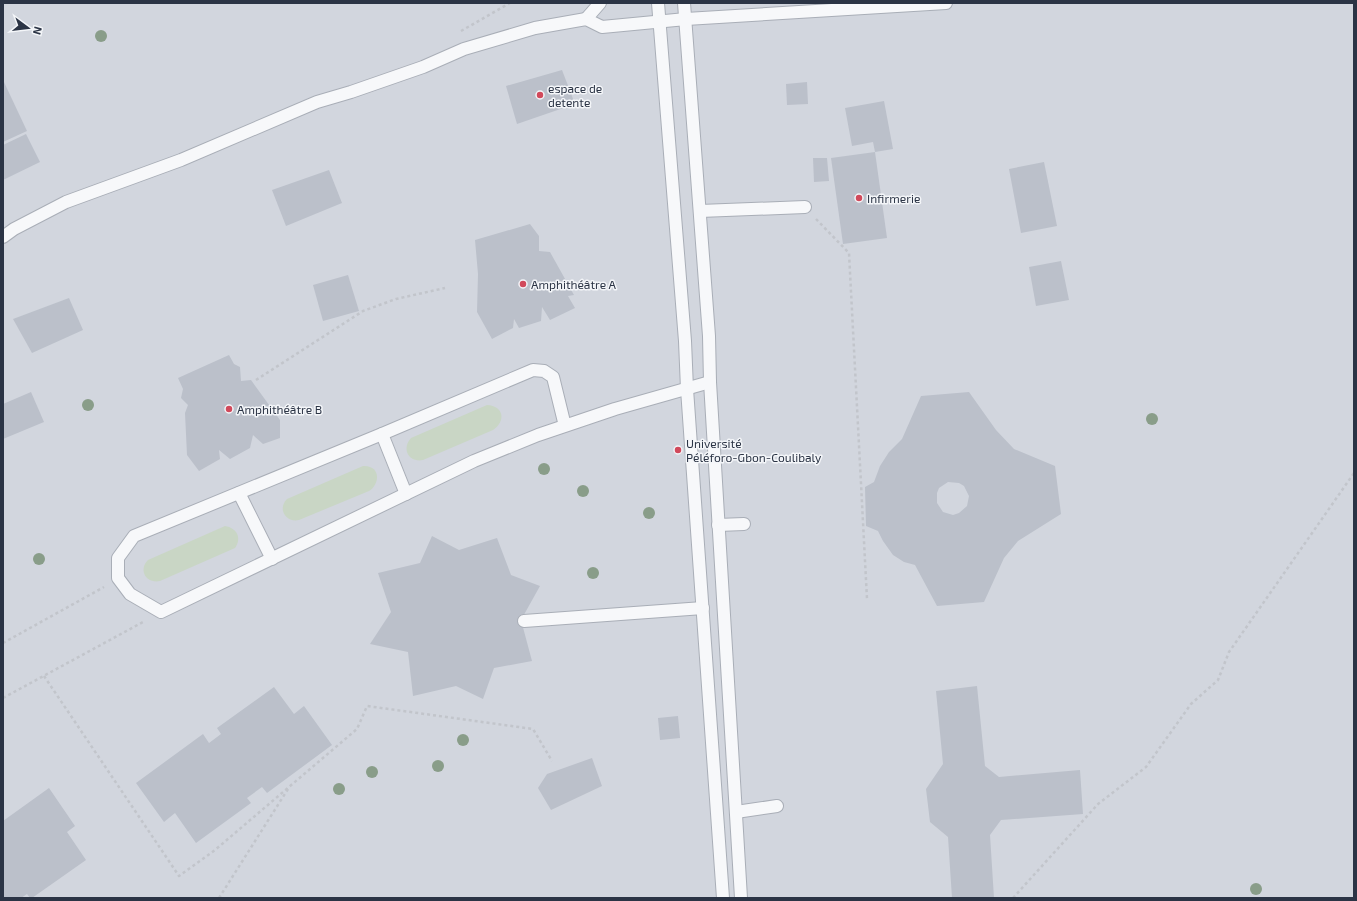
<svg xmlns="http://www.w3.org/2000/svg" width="1357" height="901" font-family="'Exo 2',sans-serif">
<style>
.built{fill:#d2d6de}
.green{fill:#c9d6c5}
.building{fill:#bbc0ca;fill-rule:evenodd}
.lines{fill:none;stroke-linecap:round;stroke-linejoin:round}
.lane-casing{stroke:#a9aeb7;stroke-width:14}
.path{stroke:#c2c5cb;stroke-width:2.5;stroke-dasharray:3 3;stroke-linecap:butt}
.lane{stroke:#f7f8fa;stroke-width:12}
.tree{fill:#899d89}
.poi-dot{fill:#d1495b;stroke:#f4f6f9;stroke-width:1.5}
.labels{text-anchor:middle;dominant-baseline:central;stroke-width:3;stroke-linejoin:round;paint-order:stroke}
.poi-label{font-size:12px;fill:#2b3445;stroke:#f4f6f9;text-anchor:start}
</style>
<rect width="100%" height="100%" fill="#e4e7ec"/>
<!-- built -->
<rect class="built" x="3" y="3" width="1351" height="895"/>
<!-- green -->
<g class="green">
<path d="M 487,405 C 504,406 506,421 493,430 L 423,460 C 409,463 401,449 411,438 Z"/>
<path d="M 363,466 C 380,465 381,483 369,491 L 299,520 C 286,523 277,509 287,499 Z"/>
<path d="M 225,526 C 237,528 242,538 235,548 L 160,581 C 146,584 138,570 148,560 Z"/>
</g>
<!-- building -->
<g class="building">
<path d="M 562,70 L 575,104 L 517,124 L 506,86 Z"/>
<path d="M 3,80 L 27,131 L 3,142 Z"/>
<path d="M 807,82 L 808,104 L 787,105 L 786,84 Z"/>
<path d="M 884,101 L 893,149 L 875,152 L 873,142 L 852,146 L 845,108 Z"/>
<path d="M 26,134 L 40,162 L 3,180 L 3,145 Z"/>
<path d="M 875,152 L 887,238 L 843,244 L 831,158 Z"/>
<path d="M 813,158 L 827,158 L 829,181 L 814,182 Z"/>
<path d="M 1044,162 L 1057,226 L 1021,233 L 1009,169 Z"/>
<path d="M 329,170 L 342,203 L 286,226 L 272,190 Z"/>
<path d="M 530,224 L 539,236 L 539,251 L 550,252 L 574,295 L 568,296 L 575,308 L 550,320 L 542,307 L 541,321 L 519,328 L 514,319 L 513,328 L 492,339 L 477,312 L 478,274 L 475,240 Z"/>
<path d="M 1061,261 L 1069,300 L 1036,306 L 1029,267 Z"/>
<path d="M 348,275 L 359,311 L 323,321 L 313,285 Z"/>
<path d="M 69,298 L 83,330 L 32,353 L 13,319 Z"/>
<path d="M 229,355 L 234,364 L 240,367 L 241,381 L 251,380 L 280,420 L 280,438 L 263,444 L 253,435 L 250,448 L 230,459 L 219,450 L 220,459 L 199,471 L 187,455 L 185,413 L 188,405 L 181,398 L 183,389 L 178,378 Z"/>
<path d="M 31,392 L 44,422 L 3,439 L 3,404 Z"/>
<path d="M 969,392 L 996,430 L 1014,449 L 1055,466 L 1061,514 L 1018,541 L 1004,558 L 984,602 L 937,606 L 915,565 L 904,562 L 893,555 L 883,541 L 878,531 L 866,526 L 865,487 L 874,482 L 880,466 L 889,452 L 902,439 L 921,396 ZM 948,482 L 959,483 L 964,486 L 969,496 L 967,506 L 959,513 L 953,515 L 943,512 L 937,503 L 937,493 L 939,488 Z"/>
<path d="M 432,536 L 459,550 L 497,538 L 511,575 L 540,586 L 521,620 L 532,661 L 494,668 L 483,699 L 456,686 L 413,696 L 408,652 L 370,644 L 391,612 L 378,573 L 420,563 Z"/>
<path d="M 977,686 L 985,766 L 999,777 L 1080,770 L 1083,814 L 1001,820 L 990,835 L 994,898 L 952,898 L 948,837 L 930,822 L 926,789 L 943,764 L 936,691 Z"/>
<path d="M 274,687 L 294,714 L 304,706 L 332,745 L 267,793 L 262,787 L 247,798 L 251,803 L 196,843 L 175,813 L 164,822 L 136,783 L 203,734 L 209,743 L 221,734 L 217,728 Z"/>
<path d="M 678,716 L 680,738 L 660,740 L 658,718 Z"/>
<path d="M 592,758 L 602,786 L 551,810 L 538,788 L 547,774 Z"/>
<path d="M 49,788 L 75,826 L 67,832 L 86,860 L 32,898 L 30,898 L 27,894 L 21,898 L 3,898 L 3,821 Z"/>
</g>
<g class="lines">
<defs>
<g id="lane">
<path d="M 658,3 L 685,341 L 687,389 L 723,898"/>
<path d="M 684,3 L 709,336 L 710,382 L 741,898"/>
<path d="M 586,19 L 600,3"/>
<path d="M 700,211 L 805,207"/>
<path d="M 3,237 L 14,229 L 66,202 L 181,160 L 317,102 L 351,92 L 423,67 L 464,49 L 535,28 L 586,19 L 602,27 L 686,19 L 946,3"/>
<path d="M 565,426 L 553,377 L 544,371 L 533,370 L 382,434 L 134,536 L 118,558 L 118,578 L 130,594 L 161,612 L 474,461 L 538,435 L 615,409 L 710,382"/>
<path d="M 382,434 L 406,494"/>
<path d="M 239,493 L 272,559"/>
<path d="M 718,525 L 744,524"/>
<path d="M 524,621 L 703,608"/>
<path d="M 736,812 L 777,806"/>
</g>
</defs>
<!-- lane casing -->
<use href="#lane" class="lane-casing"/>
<!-- path -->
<g class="path">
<path d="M 461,31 L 510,3"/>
<path d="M 816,219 L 849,253 L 867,599"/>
<path d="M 256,380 L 363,311 L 396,299 L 445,288"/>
<path d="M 3,643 L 104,587"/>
<path d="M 44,676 L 179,876 L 215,850 L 357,729 L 367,706 L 533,729 L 552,761"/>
<path d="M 3,698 L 143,622"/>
<path d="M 219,898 L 288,789"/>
<path d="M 1013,898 L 1098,804 L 1146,767 L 1191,704 L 1218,680 L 1229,652 L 1354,473"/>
</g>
<!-- lane -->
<use href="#lane" class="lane"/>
</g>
<!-- trees -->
<g class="tree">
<circle cx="101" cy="36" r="6"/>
<circle cx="88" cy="405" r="6"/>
<circle cx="1152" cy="419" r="6"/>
<circle cx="544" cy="469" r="6"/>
<circle cx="583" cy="491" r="6"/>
<circle cx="649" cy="513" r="6"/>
<circle cx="39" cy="559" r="6"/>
<circle cx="593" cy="573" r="6"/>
<circle cx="463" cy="740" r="6"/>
<circle cx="438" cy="766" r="6"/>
<circle cx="372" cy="772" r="6"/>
<circle cx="339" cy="789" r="6"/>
<circle cx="1256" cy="889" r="6"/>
</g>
<!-- markers -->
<g class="poi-dot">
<circle cx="540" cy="95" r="4"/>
<circle cx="859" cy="198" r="4"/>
<circle cx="523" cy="284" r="4"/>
<circle cx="229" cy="409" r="4"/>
<circle cx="678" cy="450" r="4"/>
</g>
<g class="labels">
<!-- poi labels -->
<g class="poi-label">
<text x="548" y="88">espace de<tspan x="548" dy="14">detente</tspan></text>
<text x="867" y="198">Infirmerie</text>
<text x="531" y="284">Amphithéâtre A</text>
<text x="237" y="409">Amphithéâtre B</text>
<text x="686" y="443">Université<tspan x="686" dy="14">Péléforo-Gbon-Coulibaly</tspan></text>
</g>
</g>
<!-- border -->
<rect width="1357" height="901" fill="none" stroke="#2b3445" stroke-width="8"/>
<!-- north arrow -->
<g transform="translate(28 28) rotate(105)" stroke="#f4f6f9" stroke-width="3" paint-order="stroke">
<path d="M0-3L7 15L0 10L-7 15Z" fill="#2b3445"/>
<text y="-6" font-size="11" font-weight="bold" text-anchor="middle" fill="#2b3445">N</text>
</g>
</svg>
